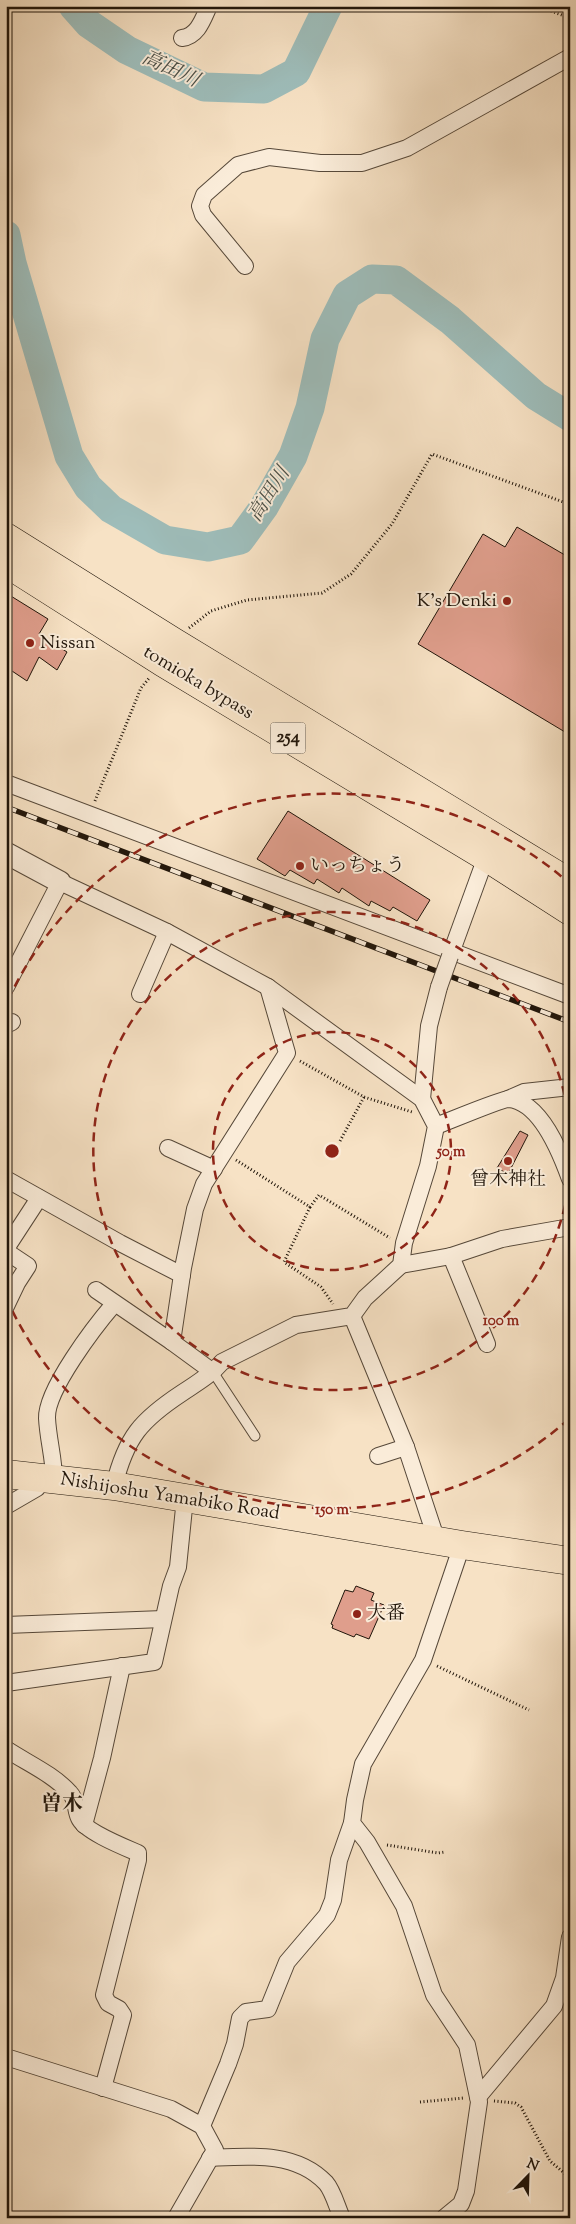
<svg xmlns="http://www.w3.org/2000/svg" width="576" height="2224" font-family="'Sorts Mill Goudy','Noto Serif JP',serif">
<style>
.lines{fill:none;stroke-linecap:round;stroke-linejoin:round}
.river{stroke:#9ebdba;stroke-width:29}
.building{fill:#df9e8c;stroke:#20150a}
.service-casing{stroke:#564839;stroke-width:11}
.minor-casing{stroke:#564839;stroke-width:18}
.tertiary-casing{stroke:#564839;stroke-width:23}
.trunk-casing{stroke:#20150a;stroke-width:29}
.path{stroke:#20150a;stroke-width:3;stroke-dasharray:1 2.5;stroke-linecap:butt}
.service{stroke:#faecd9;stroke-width:9}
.minor{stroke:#faecd9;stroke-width:16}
.tertiary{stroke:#faecd9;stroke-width:21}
.trunk{stroke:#f7e2c5;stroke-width:28}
.rail-casing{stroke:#20150a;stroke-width:5.5}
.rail{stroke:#faecd9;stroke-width:4;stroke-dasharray:11;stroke-linecap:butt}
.minor-bridge-casing{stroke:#564839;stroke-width:18;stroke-linecap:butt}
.minor-bridge{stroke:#faecd9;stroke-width:16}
.ring{fill:none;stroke:#8f2418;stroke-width:2.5;stroke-dasharray:9 6}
.poi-dot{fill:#8f2418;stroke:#faecd9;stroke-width:2}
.labels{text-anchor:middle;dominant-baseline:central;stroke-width:4;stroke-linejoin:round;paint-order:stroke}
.shield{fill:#faecd9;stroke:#615648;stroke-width:1}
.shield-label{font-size:18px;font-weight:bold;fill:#20150a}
.poi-label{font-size:19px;fill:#20150a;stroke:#faecd9;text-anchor:start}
.street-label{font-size:19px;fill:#20150a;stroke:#faecd9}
.water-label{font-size:20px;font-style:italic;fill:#4c5048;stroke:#faecd9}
.quarter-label{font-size:21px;font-weight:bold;fill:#20150a;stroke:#faecd9}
.centre{fill:#8f2418;stroke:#faecd9;stroke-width:2.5}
.ring-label{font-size:15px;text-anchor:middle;font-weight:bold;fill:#8f2418;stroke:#faecd9;stroke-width:4;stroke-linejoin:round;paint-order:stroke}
</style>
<rect width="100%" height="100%" fill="#f7e2c5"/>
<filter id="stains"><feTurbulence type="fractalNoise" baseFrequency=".004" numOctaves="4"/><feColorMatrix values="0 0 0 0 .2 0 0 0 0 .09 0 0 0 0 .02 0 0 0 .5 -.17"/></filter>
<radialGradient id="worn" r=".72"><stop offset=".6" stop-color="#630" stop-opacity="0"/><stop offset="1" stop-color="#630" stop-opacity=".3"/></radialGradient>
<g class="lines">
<!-- river -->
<g class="river">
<path d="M 73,6 L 89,24 L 127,50 L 204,87 L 264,89 L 296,72 L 328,6"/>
<path d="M 6,235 L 12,263 L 69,456 L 88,487 L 111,509 L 165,540 L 208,547 L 240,540 L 264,507 L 293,456 L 310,408 L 325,339 L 347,295 L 372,279 L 396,280 L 450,320 L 536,396 L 570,417"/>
</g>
</g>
<!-- building -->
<g class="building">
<path d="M 517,527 L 570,558 L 570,735 L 418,644 L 483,534 L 505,547 Z"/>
<path d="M 6,593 L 48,619 L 39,634 L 67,652 L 57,670 L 39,657 L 27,681 L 6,667 Z"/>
<path d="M 288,811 L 430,900 L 417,921 L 393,907 L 390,911 L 371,901 L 369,906 L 342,888 L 339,893 L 317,879 L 314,884 L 290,870 L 285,876 L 257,859 Z"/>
<path d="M 520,1131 L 528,1135 L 508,1174 L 497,1168 Z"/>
<path d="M 356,1586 L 374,1593 L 371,1600 L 384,1605 L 369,1639 L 356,1634 L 354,1637 L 332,1628 L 333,1625 L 331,1624 L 345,1590 L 353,1592 Z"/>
</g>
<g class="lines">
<defs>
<path id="service" d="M 213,1372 L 255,1436"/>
<g id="minor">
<path d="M 182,38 C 198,36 203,19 209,6"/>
<path d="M 245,266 L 203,215 L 200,206 L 204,195 L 238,165 L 269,157 L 320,163 L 362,163 L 407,148 L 570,57"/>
<path d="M 6,783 L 570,996"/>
<path d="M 450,956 L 486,857"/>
<path d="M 6,987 L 60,882 L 167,932 L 268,987 L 422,1099 L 436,1126 L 428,1166 L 404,1243 L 401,1265 L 365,1298 L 352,1316 L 296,1325 L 222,1362 C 211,1375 197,1383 182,1393 C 141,1420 126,1437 114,1486"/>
<path d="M 140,994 L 167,932"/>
<path d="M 6,1025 L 12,1022"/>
<path d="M 422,1099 L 429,1026 L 439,987"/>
<path d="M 508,1099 L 524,1092 L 570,1087"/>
<path d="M 436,1126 C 447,1122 501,1099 509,1099 C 541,1102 561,1154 570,1179"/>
<path d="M 168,1148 L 214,1169"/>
<path d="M 6,1179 L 120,1243 L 182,1275"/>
<path d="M 451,1256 L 487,1344"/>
<path d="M 401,1265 L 451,1256 L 502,1239 L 570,1227"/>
<path d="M 96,1290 L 172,1342"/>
<path d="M 6,1306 L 17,1283 L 28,1266 L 10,1254 L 7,1250 L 9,1244 L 39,1198"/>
<path d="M 352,1316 L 406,1447 L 437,1541"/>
<path d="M 213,1372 L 172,1342 L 183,1268 L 195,1209 L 204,1184 L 287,1053 L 268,987"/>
<path d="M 378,1456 L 406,1447"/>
<path d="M 54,1479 C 54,1459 48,1439 47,1418 C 46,1390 95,1326 114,1304"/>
<path d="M 6,1506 L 37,1488 L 43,1478"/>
<path d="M 6,1625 L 163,1619"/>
<path d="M 6,1683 L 154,1662 L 171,1586 L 178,1567 L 185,1498"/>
<path d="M 6,1749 C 27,1763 53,1774 70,1793 C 77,1800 75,1810 79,1818 C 84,1831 124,1847 138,1853 L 138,1860 L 104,1995 L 108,2003 L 119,2009 L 123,2015 L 103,2088"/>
<path d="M 84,1825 L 102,1758 L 122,1666"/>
<path d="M 6,2057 L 171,2109 L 202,2126 L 215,2150 L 176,2218"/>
<path d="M 478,2097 L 554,2006 L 564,1978 L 570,1937"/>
<path d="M 202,2126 L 228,2064 L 235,2044 L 240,2018 L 246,2012 L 268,2009 L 287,1962 L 327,1915 L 333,1900 L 339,1860 L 352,1823"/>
<path d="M 210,2158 C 249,2156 296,2151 326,2183 C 333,2191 337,2207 342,2218"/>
<path d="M 444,2218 L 461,2204 L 466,2191 L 479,2102 L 467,2045 L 434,1995 L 404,1906 L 367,1842 L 352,1823 L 355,1800 L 363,1764 L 423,1660 L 462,1545"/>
</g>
<path id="tertiary" d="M 6,853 L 60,882"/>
<g id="trunk">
<path d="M 6,537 L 174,642 L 570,883"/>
<path d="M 6,563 L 162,662 L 486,857 L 570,911"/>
<path d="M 6,1474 L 114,1486 L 462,1545 L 570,1561"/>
</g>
</defs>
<!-- service casing -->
<use href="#service" class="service-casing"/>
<!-- minor casing -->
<use href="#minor" class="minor-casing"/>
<!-- tertiary casing -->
<use href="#tertiary" class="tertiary-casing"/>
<!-- trunk casing -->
<use href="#trunk" class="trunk-casing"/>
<!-- path -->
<g class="path">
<path d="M 551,11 L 570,18"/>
<path d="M 189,628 L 211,611 L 247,600 L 322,593 L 351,574 L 392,524 L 432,454 L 566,503 L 570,511"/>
<path d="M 95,801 L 141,688 L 150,677"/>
<path d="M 300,1061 L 364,1097 L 412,1112"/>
<path d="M 340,1141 L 364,1097"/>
<path d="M 236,1160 L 310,1207 L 319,1195 L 390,1238"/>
<path d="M 310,1207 L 284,1262 L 321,1287 L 333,1304"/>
<path d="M 437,1666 L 529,1710"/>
<path d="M 387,1845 L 438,1853 L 445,1852"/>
<path d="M 494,2101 L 515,2103 L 521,2107 L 550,2161 L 570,2178"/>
<path d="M 420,2102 L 464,2098"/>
</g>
<!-- service -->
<use href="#service" class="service"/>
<!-- minor -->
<use href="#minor" class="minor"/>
<!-- tertiary -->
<use href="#tertiary" class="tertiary"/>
<!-- trunk -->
<use href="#trunk" class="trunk"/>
<defs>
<path id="rail" d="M 6,807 L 570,1022"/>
</defs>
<!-- rail casing -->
<use href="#rail" class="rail-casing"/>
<!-- rail -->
<use href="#rail" class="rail"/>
<defs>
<path id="minor-bridge" d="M 439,987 L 450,956"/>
</defs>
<!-- minor-bridge casing -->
<use href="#minor-bridge" class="minor-bridge-casing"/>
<!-- minor-bridge -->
<use href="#minor-bridge" class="minor-bridge"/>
</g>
<!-- distance rings -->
<g class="ring">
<circle cx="332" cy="1151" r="119"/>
<path d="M570 1176A239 239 0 1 1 570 1126"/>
<path d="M569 1419A358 358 0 0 1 8 1302M8 1000A358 358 0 0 1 569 883"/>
</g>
<!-- markers -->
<g class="poi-dot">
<circle cx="507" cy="601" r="5"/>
<circle cx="30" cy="643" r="5"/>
<circle cx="300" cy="866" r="5"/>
<circle cx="508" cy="1161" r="5"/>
<circle cx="357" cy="1614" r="5"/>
</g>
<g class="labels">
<!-- shield labels -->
<rect class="shield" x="270.5" y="722.5" width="35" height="31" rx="4"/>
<g class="shield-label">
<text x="288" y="738">254</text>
</g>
<!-- poi labels -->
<g class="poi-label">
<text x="497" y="601" text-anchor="end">K's Denki</text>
<text x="40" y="643">Nissan</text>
<text x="310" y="866">いっちょう</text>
<text x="508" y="1180" text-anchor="middle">曾木神社</text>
<text x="367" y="1614">大番</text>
</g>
<!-- street labels -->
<g class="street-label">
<text transform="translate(198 683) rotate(31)">tomioka bypass</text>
<text transform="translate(170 1497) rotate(9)">Nishijoshu Yamabiko Road</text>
</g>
<!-- water labels -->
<g class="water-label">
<text transform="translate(170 70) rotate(25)">高田川</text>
<text transform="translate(270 495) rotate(-58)">高田川</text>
</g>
<!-- quarter labels -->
<g class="quarter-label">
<text x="62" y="1805">曽木</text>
</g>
</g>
<circle cx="332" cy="1151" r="8" class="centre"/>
<g class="ring-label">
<text x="451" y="1156">50 m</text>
<text x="501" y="1325">100 m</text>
<text x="332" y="1514">150 m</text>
</g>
<!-- margin -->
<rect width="576" height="2224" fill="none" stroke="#f7e2c5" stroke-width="25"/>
<rect x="8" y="8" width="561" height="2209" fill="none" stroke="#20150a" stroke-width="2.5"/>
<rect x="12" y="12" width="551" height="2199" fill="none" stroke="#20150a"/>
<!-- north arrow -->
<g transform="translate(528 2176) rotate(23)" stroke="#faecd9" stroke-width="4" paint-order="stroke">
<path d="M0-4L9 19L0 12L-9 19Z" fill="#20150a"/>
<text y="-8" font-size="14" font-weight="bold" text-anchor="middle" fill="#20150a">N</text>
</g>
<rect width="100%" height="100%" filter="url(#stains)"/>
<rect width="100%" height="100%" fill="url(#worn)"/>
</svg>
